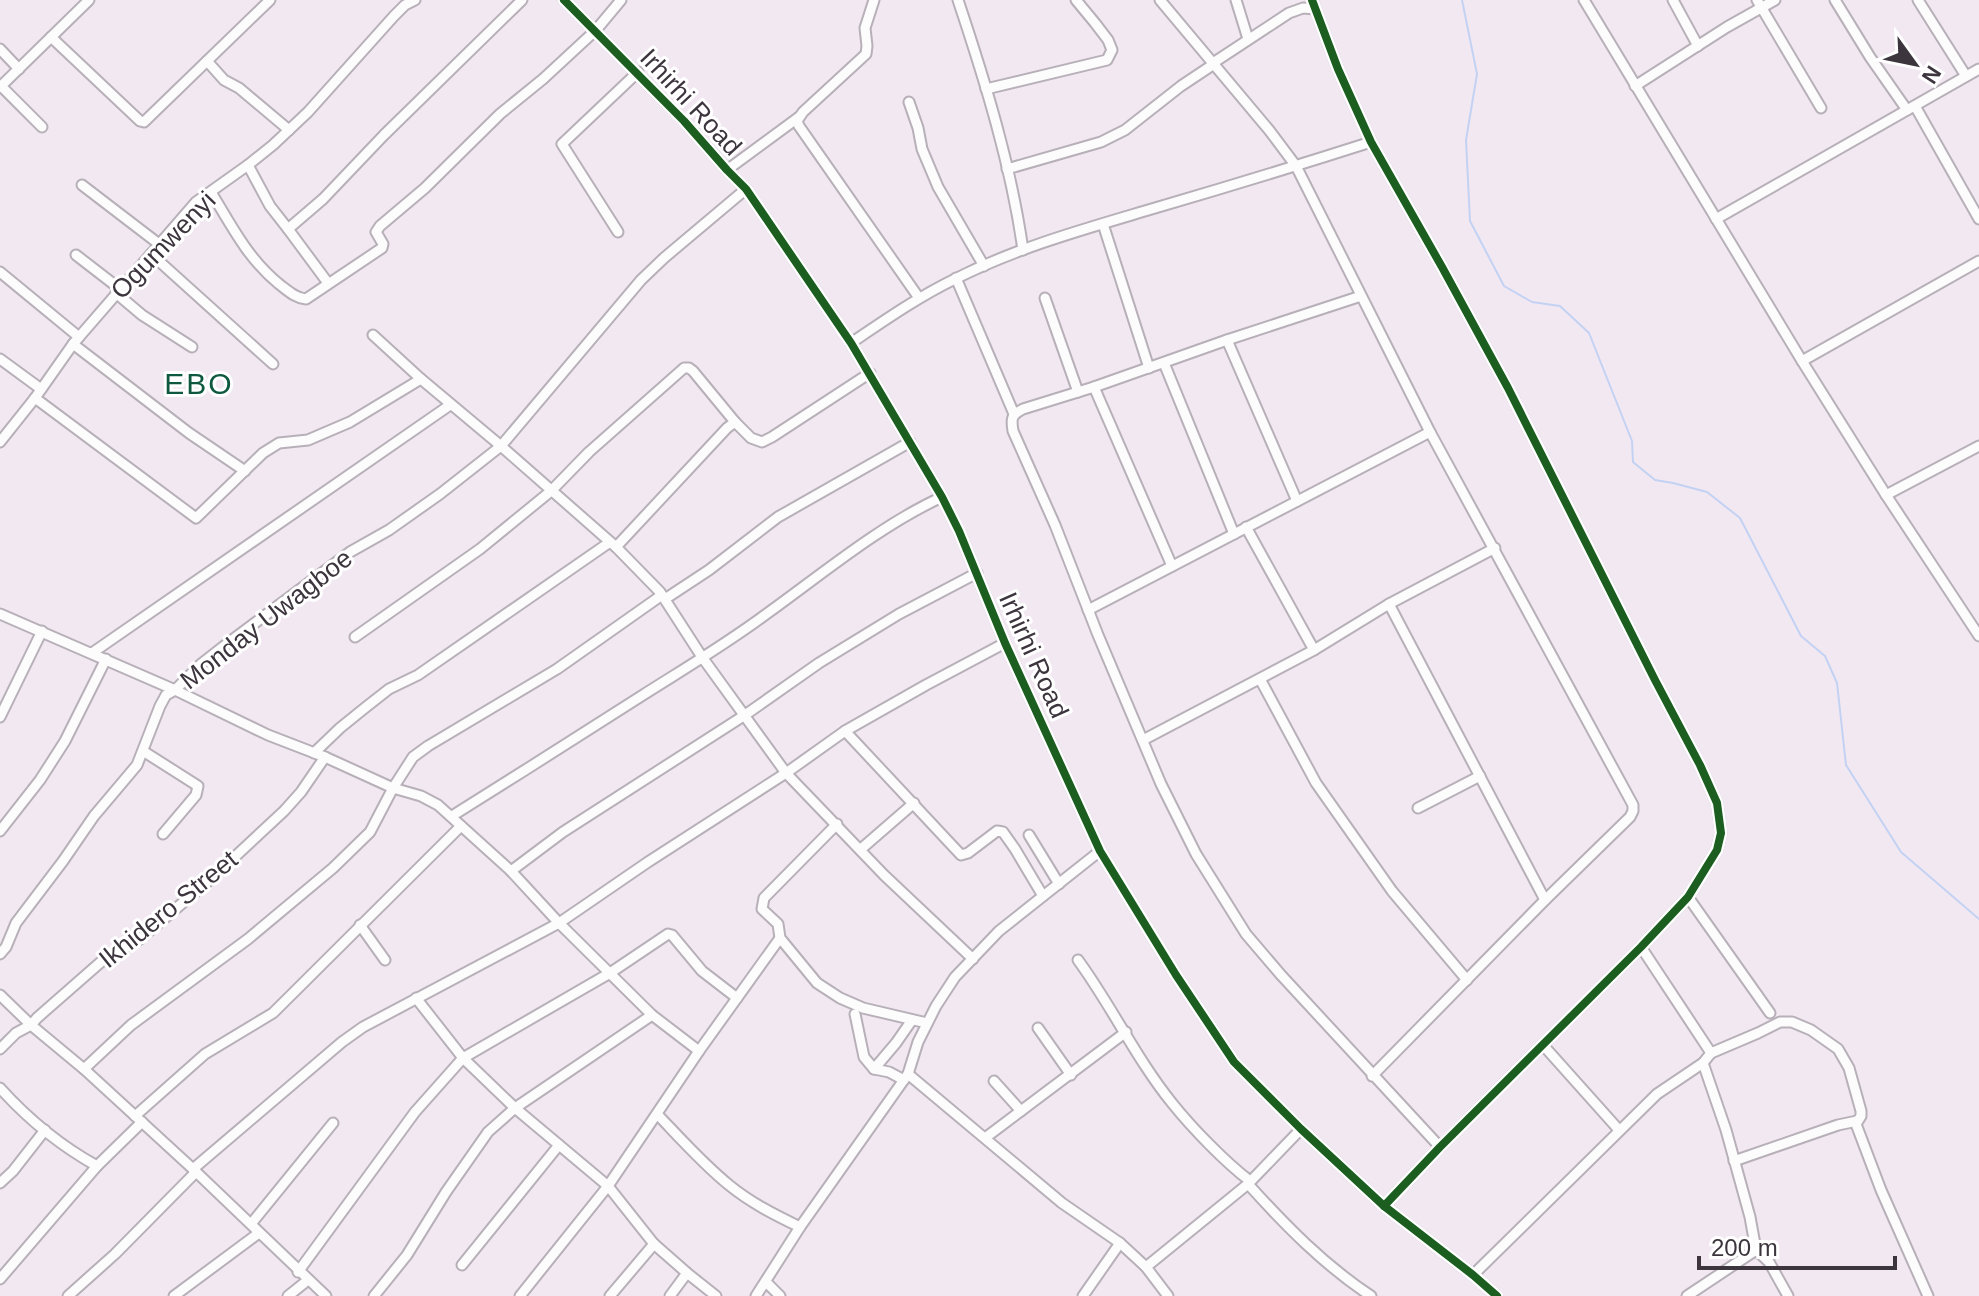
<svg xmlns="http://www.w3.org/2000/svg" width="1979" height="1296" font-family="Helvetica,sans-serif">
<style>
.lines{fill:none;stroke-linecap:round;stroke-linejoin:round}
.stream{stroke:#c3d2f3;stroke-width:2}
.minor-casing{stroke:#b7b0b8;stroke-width:13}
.minor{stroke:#fdfcfd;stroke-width:9}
.cycleway-casing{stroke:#fff;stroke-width:13}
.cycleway{stroke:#1b5e20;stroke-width:8}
.labels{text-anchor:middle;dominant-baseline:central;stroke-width:6;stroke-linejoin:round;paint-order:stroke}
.street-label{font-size:26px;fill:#3c353d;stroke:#fff}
.quarter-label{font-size:30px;letter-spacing:2px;fill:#0e583f;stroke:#fff}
</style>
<rect width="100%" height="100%" fill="#f2e8f2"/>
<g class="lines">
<!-- stream -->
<path class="stream" d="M 1462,0 L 1477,74 L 1466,140 L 1470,221 L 1504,286 L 1532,302 L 1560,306 L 1589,333 L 1632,441 L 1633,462 L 1655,480 L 1673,483 L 1707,492 L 1740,518 L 1801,636 L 1825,656 L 1837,683 L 1846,765 L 1901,852 L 1979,919"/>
<defs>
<g id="minor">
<path d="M 564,0 L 684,121 L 727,170 L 746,189 L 851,343 L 942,497 L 959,531 L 1005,643 L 1100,851 L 1176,975 L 1234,1062 L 1301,1129 L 1384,1206 L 1473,1275 L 1497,1296"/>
<path d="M 874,0 L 865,28 L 867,46 L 866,54 L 803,112 L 797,121 L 799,126 L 919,298"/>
<path d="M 958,0 C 985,81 1011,165 1023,250"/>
<path d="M 1160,0 L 1269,130 L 1296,166 L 1430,432 L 1633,805 L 1633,811 L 1630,817 L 1545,900 L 1372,1076"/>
<path d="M 1236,0 L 1248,39"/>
<path d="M 1312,0 L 1338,69 L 1371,142 L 1442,267 L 1508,388 L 1655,680 L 1700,765 L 1717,803 L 1721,833 L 1717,850 L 1688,897 L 1641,947 L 1440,1147 L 1384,1206"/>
<path d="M 1584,0 L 1802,361 L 1886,495 L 1979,636"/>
<path d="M 1673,0 L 1698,46"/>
<path d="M 1757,0 L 1821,108"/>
<path d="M 1835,0 L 1870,57 L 1907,110"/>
<path d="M 1918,0 L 1966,76"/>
<path d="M 51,37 L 140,121 L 144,122 L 270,0"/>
<path d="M 0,49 L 19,69"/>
<path d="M 207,61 L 224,80 L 239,88 L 289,130"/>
<path d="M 1213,63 L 1289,13 L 1303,8 L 1315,9"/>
<path d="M 1,86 L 42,127"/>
<path d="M 1635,86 L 1727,27 L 1775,0"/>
<path d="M 0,87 L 89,0"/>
<path d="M 986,89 L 1107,60 L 1112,50 L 1108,40 L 1095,23 L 1076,0"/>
<path d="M 909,102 L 918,128 L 922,149 L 938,187 L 984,266"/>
<path d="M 1915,106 L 1979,219"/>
<path d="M 248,165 L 270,206 L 288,229 L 323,199 L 384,135 L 522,0"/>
<path d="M 1007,169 L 1101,142 L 1125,130 L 1181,86 L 1214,64"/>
<path d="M 727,170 L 799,117"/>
<path d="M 82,185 L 159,244"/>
<path d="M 211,192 C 231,225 248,259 279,284 C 287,290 295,298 306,299 L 382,248 L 383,244 L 376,232 L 380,226 L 425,188 L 500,114 L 543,79 L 596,30 L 621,0"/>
<path d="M 1716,219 L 1979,69"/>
<path d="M 1103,224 L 1149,368"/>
<path d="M 288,229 L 328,283"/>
<path d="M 618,232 L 562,144 L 638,72"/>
<path d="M 151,254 L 273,364"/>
<path d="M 76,255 L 120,289"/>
<path d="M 0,272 L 79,337"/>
<path d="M 956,278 L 1014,414"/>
<path d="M 116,293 L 142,315 L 192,347"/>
<path d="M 1361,296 L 1227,340 L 1094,387 L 1023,409 C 1011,415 1011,419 1013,431 L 1055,525 L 1098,635 L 1161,784 L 1196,854 L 1246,934 L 1281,975 L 1440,1147"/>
<path d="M 1045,298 L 1078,392"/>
<path d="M 373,335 L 421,379 L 501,446 L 616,547 L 660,592 L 702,657 L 786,773 L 884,875 L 973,959"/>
<path d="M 1227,340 L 1297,501"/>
<path d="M 851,343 C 885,320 918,297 955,279 C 1018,247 1088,228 1155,208 C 1227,187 1299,165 1371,142"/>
<path d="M 73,344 L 189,433 L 245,471"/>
<path d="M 0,359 L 41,389"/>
<path d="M 1802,361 L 1979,261"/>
<path d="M 1164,363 L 1234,534"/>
<path d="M 1094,387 L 1172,566"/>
<path d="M 35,398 L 196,518 L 263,453 L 279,443 L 308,440 L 350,422 L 421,379"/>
<path d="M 0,442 L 35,398 L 73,344 L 196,202 L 248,165 L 273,145 L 308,112 L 394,16 L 405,5 L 415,0"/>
<path d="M 1886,495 L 1979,446"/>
<path d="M 616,547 L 727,428 L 735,422 L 751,438 L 762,442 L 772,437 L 870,373"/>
<path d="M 665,599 L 709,570 L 778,517 L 910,442"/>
<path d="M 1389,604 L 1545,900"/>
<path d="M 1088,610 L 1430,432"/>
<path d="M 0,614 L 175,690 L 268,735 L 325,757 L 393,788 L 421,796 L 438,805 L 511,871 L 559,923 L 652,1015 L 699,1051"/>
<path d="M 355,637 L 480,549 L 551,491 L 589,452 L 684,368 L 689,368 L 693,371 L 735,422"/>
<path d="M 1314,650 L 1389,604 L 1495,548"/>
<path d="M 92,653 L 450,405"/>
<path d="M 1260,679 L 1316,783 L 1392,891 L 1467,980"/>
<path d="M 0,717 L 42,631"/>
<path d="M 845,731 L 961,855 L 968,853 L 997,831 L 1003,832 L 1015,849 L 1043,896"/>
<path d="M 1143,740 L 1314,650 L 1246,527"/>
<path d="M 143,751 L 198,786 L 196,795 L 163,834"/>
<path d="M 314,753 L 340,728 L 366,707 L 389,689 L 418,675 L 610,542"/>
<path d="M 1418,808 L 1480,776"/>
<path d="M 452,816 C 516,776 579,736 643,695 C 684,669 726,644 765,615 C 821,575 879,526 942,497"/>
<path d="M 837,824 L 764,898 L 762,909 L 778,924 L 780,938 L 817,983 L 840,998 L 863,1008 L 927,1023"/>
<path d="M 0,831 L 40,780 L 65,741 L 106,659"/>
<path d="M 1029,835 L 1059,884"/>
<path d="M 861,849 L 914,803"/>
<path d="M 511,871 L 563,832 L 745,715 L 819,663 L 899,614 L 977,573"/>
<path d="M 1688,897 L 1770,1013"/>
<path d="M 360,925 L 385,960"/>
<path d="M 1641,947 L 1711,1053"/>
<path d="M 0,954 L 6,947 L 16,923 L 63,861 L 94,816 L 137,765 L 160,706 L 166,695 L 175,690 L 201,664 L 224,646 L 350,552 L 389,530 L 440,494 L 501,446 L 641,280 L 664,258 L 746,189"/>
<path d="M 1078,960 C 1111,1005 1137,1060 1172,1103 C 1192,1128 1225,1162 1250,1181"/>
<path d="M 0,995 L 31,1025 L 84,1069 L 193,1169 L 326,1296"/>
<path d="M 416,998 L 463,1058 L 515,1108 L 608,1186 L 654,1244 L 687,1273 L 716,1296"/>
<path d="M 855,1014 L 864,1057 L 874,1069 L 889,1072 L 904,1080"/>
<path d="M 1038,1028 L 1071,1075"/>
<path d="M 1543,1045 L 1619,1130"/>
<path d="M 0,1049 L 16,1033 L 31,1025 L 37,1018 L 102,961 L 140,939 L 212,878 L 284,811 L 301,792 L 325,757"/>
<path d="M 1703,1063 L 1726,1130 L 1750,1217 L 1756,1250 L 1769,1262 L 1788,1296"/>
<path d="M 84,1069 L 131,1025 L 248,939 L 333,868 L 370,832 L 393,788 L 413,757 L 428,746 L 557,669 L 662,595"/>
<path d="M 874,1069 L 896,1043 L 912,1020"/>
<path d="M 908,1074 L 1062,1203 L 1120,1243 L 1146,1267 L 1168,1296"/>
<path d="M 994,1081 L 1021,1111"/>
<path d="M 0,1088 C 28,1119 61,1146 97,1166"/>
<path d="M 657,1114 C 680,1138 703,1164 729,1185 C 751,1203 775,1215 800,1227"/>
<path d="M 135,1116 L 205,1054 L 273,1013 L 461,826"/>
<path d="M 985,1138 L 1126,1032"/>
<path d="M 1734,1161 L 1838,1125 L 1857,1121"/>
<path d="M 193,1169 L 342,1042 L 363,1027 L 559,923 L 648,862 L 786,773 L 845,731 L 926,685 L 1005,643"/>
<path d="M 0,1183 L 13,1171 L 45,1130"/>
<path d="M 1248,1184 C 1285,1225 1324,1265 1371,1296"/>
<path d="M 251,1224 L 333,1123"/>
<path d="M 462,1265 L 559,1145"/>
<path d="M 1146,1267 L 1248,1184 L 1301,1129"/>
<path d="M 298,1272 L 415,1112 L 463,1058 L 610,973 L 668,934 L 672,935 L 702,971 L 737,998"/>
<path d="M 1473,1275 L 1657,1094 L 1703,1063 L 1711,1053 L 1758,1033 L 1780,1022 L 1792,1022 L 1811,1030 L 1838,1049 L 1849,1068 L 1861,1111 L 1861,1116 L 1856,1124 L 1881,1190 L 1928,1296"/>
<path d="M 0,1279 L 97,1166 L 142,1122"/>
<path d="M 766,1282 L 780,1296"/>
<path d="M 68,1296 L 115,1254 L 196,1172"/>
<path d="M 174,1296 L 259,1233"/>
<path d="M 288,1296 L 308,1280"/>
<path d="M 374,1296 L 407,1255 L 446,1192 L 488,1132 L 515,1108 L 652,1015"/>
<path d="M 520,1296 L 608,1186 L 699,1051 L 780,938"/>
<path d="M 610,1296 L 654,1244"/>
<path d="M 670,1296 L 687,1273"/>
<path d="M 756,1296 L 800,1227 L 908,1074 L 918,1042 L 936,1006 L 955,977 L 999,931 L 1100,851"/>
<path d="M 1083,1296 L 1120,1243"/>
<path d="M 1687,1296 L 1756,1250"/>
</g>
</defs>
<!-- minor casing -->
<use href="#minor" class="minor-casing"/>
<!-- minor -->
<use href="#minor" class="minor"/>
<defs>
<g id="cycleway">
<path d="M 564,0 L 684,121 L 727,170 L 746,189 L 851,343 L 942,497 L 959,531 L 1005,643 L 1100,851 L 1176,975 L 1234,1062 L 1301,1129 L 1384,1206 L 1473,1275 L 1497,1296"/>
<path d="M 1312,0 L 1338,69 L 1371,142 L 1442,267 L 1508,388 L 1655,680 L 1700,765 L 1717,803 L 1721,833 L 1717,850 L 1688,897 L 1641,947 L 1440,1147 L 1384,1206"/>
</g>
</defs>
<!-- cycleway casing -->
<use href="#cycleway" class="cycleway-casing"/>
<!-- cycleway -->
<use href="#cycleway" class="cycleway"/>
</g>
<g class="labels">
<!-- street labels -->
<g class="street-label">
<text transform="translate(691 102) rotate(47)">Irhirhi Road</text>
<text transform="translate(163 245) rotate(-46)">Ogumwenyi</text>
<text transform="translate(266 619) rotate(-38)">Monday Uwagboe</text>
<text transform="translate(1034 655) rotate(66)">Irhirhi Road</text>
<text transform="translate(168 909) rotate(-39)">Ikhidero Street</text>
</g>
<!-- quarter labels -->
<g class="quarter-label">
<text x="199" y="383">EBO</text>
</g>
</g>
<!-- north arrow -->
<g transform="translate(1915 64) rotate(123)" stroke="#ffffff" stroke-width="6" paint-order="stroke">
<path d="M0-6L14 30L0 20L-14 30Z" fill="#3c353d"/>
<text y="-12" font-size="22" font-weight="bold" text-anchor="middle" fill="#3c353d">N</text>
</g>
<!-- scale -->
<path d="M1699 1256v12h196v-12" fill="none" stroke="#3c353d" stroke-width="4"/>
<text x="1711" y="1256" font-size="24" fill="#3c353d" stroke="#ffffff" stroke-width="6" paint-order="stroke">200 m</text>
</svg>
